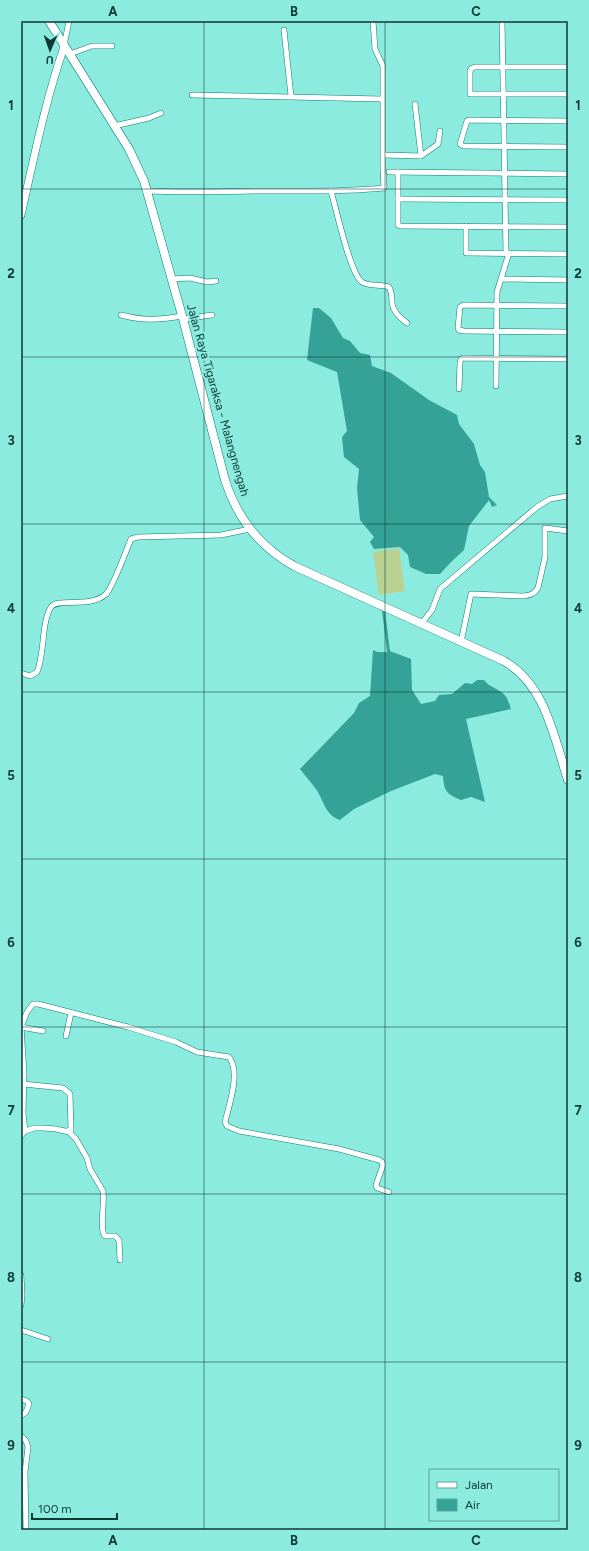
<svg xmlns="http://www.w3.org/2000/svg" width="589" height="1551" font-family="Figtree,sans-serif">
<style>
.green{fill:#b9d292}
.water{fill:#34a297}
.lines{fill:none;stroke-linecap:round;stroke-linejoin:round}
.street-casing{stroke:#087e75;stroke-width:6}
.secondary-casing{stroke:#087e75;stroke-width:8}
.primary-casing{stroke:#087e75;stroke-width:9}
.street{stroke:#fff;stroke-width:5}
.secondary{stroke:#fff;stroke-width:7}
.primary{stroke:#fff;stroke-width:8}
.grid{fill:none;stroke:#0f3935;stroke-width:1;stroke-opacity:0.55}
.labels{text-anchor:middle;dominant-baseline:central;stroke-width:4;stroke-linejoin:round;paint-order:stroke}
.street-label{font-size:12px;fill:#0f3935;stroke:#8cebdf}
.neatline{fill:none;stroke:#0f3935;stroke-width:1.5}
.grid-label{font-size:13px;text-anchor:middle;font-weight:bold;fill:#0f3935}
</style>
<rect width="100%" height="100%" fill="#8cebdf"/>
<!-- green -->
<path class="green" d="M 399,548 L 405,591 L 379,595 L 373,552 Z"/>
<!-- water -->
<g class="water">
<path d="M 313,308 L 319,308 L 331,318 L 343,338 L 350,341 L 360,353 L 370,355 L 372,366 L 391,373 L 429,400 L 457,415 L 459,424 L 474,444 L 480,465 L 485,472 L 489,497 L 497,505 L 492,507 L 489,500 L 469,526 L 464,550 L 451,562 L 440,574 L 426,574 L 410,567 L 408,555 L 400,547 L 374,549 L 370,542 L 374,537 L 360,520 L 357,488 L 359,469 L 344,457 L 342,437 L 347,431 L 337,372 L 307,360 Z"/>
<path d="M 382,610 L 385,611 L 390,651 L 411,659 L 412,690 L 421,704 L 435,701 L 439,695 L 452,694 L 465,683 L 472,684 L 477,680 L 484,680 C 486,682 488,685 491,686 C 505,694 506,693 511,709 L 466,719 L 485,802 L 471,797 L 461,800 C 447,794 444,792 443,776 L 435,774 L 391,791 L 354,809 L 340,820 C 325,815 324,801 316,789 C 311,782 305,776 300,769 L 354,713 L 359,703 L 370,696 L 373,650 L 377,652 L 387,652 Z"/>
</g>
<g class="lines">
<defs>
<g id="street">
<path d="M 502,21 L 506,253"/>
<path d="M 284,30 L 291,96"/>
<path d="M 64,46 L 69,21"/>
<path d="M 70,54 L 92,46 L 112,46"/>
<path d="M 568,67 L 475,67 L 472,68 L 470,71 L 470,94 L 568,94"/>
<path d="M 192,95 L 382,99"/>
<path d="M 415,104 L 421,156"/>
<path d="M 568,121 L 469,120 L 467,121 L 460,144 L 463,146 L 568,147"/>
<path d="M 114,126 L 149,118 L 161,113"/>
<path d="M 384,155 L 421,156 L 438,144 L 440,131"/>
<path d="M 389,172 L 568,174"/>
<path d="M 398,172 L 398,225 L 400,226 L 568,227"/>
<path d="M 148,191 C 187,193 226,191 266,191 C 306,191 345,192 384,188 L 383,169 L 383,66 L 375,49 L 373,21"/>
<path d="M 331,191 C 336,208 350,274 362,282 C 370,287 380,284 389,287 C 392,292 392,297 392,303 C 393,312 400,318 407,323"/>
<path d="M 398,199 L 568,200"/>
<path d="M 466,226 L 466,253 L 568,254"/>
<path d="M 171,279 L 190,278 L 207,282 L 216,281"/>
<path d="M 501,279 L 568,280"/>
<path d="M 568,306 L 463,305 L 460,307 L 458,328 L 459,330 L 464,331 L 568,332"/>
<path d="M 121,315 C 144,321 158,320 182,316"/>
<path d="M 183,319 L 212,315"/>
<path d="M 496,386 L 497,292 L 509,253"/>
<path d="M 459,389 L 460,363 L 461,359 L 463,358 L 568,359"/>
<path d="M 421,624 L 432,610 L 440,589 L 537,507 L 550,499 L 568,496"/>
<path d="M 461,642 L 471,594 L 524,596 C 531,595 534,594 538,588 L 545,557 L 545,528 L 568,531"/>
<path d="M 21,673 L 30,676 L 37,672 C 45,654 41,623 51,607 C 58,597 90,609 106,594 C 112,589 127,549 131,539 L 138,537 L 221,535 L 250,529"/>
<path d="M 21,1027 L 24,1073 L 23,1113 L 25,1131 L 21,1136"/>
<path d="M 43,1031 L 21,1027 L 27,1012 L 33,1004 L 38,1004 L 128,1027 L 176,1042 L 197,1052 L 229,1057 C 241,1072 229,1105 225,1122 L 227,1126 L 239,1131 L 339,1149 L 379,1160 L 382,1162 L 383,1165 L 376,1185 L 377,1188 L 389,1192"/>
<path d="M 66,1036 L 71,1013"/>
<path d="M 23,1084 L 63,1088 L 70,1094 L 71,1130 L 67,1131"/>
<path d="M 25,1131 L 35,1128 L 43,1128 L 56,1129 L 69,1132 L 76,1139 L 87,1158 L 90,1169 L 103,1191 C 105,1202 99,1230 105,1236 L 115,1236 L 119,1240 L 120,1260"/>
<path d="M 21,1275 L 22,1295 L 21,1305"/>
<path d="M 21,1330 L 48,1339"/>
<path d="M 21,1399 L 27,1401 L 29,1404 L 26,1412 L 21,1416"/>
<path d="M 21,1436 L 26,1441 L 28,1447 L 25,1472 L 26,1530"/>
</g>
<path id="secondary" d="M 21,215 C 34,158 45,102 64,47"/>
<path id="primary" d="M 49,21 L 129,149 L 144,181 L 183,319 L 225,480 C 237,518 260,547 294,566 L 504,661 C 546,685 554,738 568,780"/>
</defs>
<!-- street casing -->
<use href="#street" class="street-casing"/>
<!-- secondary casing -->
<use href="#secondary" class="secondary-casing"/>
<!-- primary casing -->
<use href="#primary" class="primary-casing"/>
<!-- street -->
<use href="#street" class="street"/>
<!-- secondary -->
<use href="#secondary" class="secondary"/>
<!-- primary -->
<use href="#primary" class="primary"/>
</g>
<!-- grid -->
<path class="grid" d="M 204,21 L 204,1530M 385,21 L 385,1530M 21,189 L 568,189M 21,357 L 568,357M 21,524 L 568,524M 21,692 L 568,692M 21,859 L 568,859M 21,1027 L 568,1027M 21,1194 L 568,1194M 21,1362 L 568,1362"/>
<g class="labels">
<!-- street labels -->
<g class="street-label">
<text transform="translate(218 400) rotate(74)">Jalan Raya Tigaraksa - Malangnengah</text>
</g>
</g>
<!-- border -->
<rect width="589" height="1551" fill="none" stroke="#8cebdf" stroke-width="44"/>
<!-- legend -->
<rect x="429" y="1469" width="130" height="52" fill="#8cebdf" stroke="#5aa49b"/>
<rect x="437" y="1482" width="20" height="6" fill="#ffffff" stroke="#5aa49b"/>
<text x="465" y="1489" font-size="12" fill="#0f3935">Jalan</text>
<rect x="437" y="1499" width="20" height="12" fill="#34a297" stroke="#5aa49b"/>
<text x="465" y="1509" font-size="12" fill="#0f3935">Air</text>
<!-- north arrow -->
<g transform="translate(50 50) rotate(182)" stroke="#8cebdf" stroke-width="3" paint-order="stroke">
<path d="M0-3L7 15L0 10L-7 15Z" fill="#0f3935"/>
<text y="-6" font-size="11" font-weight="bold" text-anchor="middle" fill="#0f3935">U</text>
</g>
<!-- scale -->
<path d="M32 1513v6h85v-6" fill="none" stroke="#0f3935" stroke-width="2"/>
<text x="38" y="1513" font-size="12" fill="#0f3935" stroke="#8cebdf" stroke-width="3" paint-order="stroke">100 m</text>
<rect x="22" y="22" width="545" height="1507" class="neatline"/>
<g class="grid-label">
<text x="113" y="16">A</text>
<text x="294" y="16">B</text>
<text x="476" y="16">C</text>
<text x="11" y="110">1</text>
<text x="578" y="110">1</text>
<text x="11" y="278">2</text>
<text x="578" y="278">2</text>
<text x="11" y="445">3</text>
<text x="578" y="445">3</text>
<text x="11" y="613">4</text>
<text x="578" y="613">4</text>
<text x="11" y="780">5</text>
<text x="578" y="780">5</text>
<text x="11" y="947">6</text>
<text x="578" y="947">6</text>
<text x="11" y="1115">7</text>
<text x="578" y="1115">7</text>
<text x="11" y="1282">8</text>
<text x="578" y="1282">8</text>
<text x="11" y="1450">9</text>
<text x="578" y="1450">9</text>
<text x="113" y="1545">A</text>
<text x="294" y="1545">B</text>
<text x="476" y="1545">C</text>
</g>
</svg>
